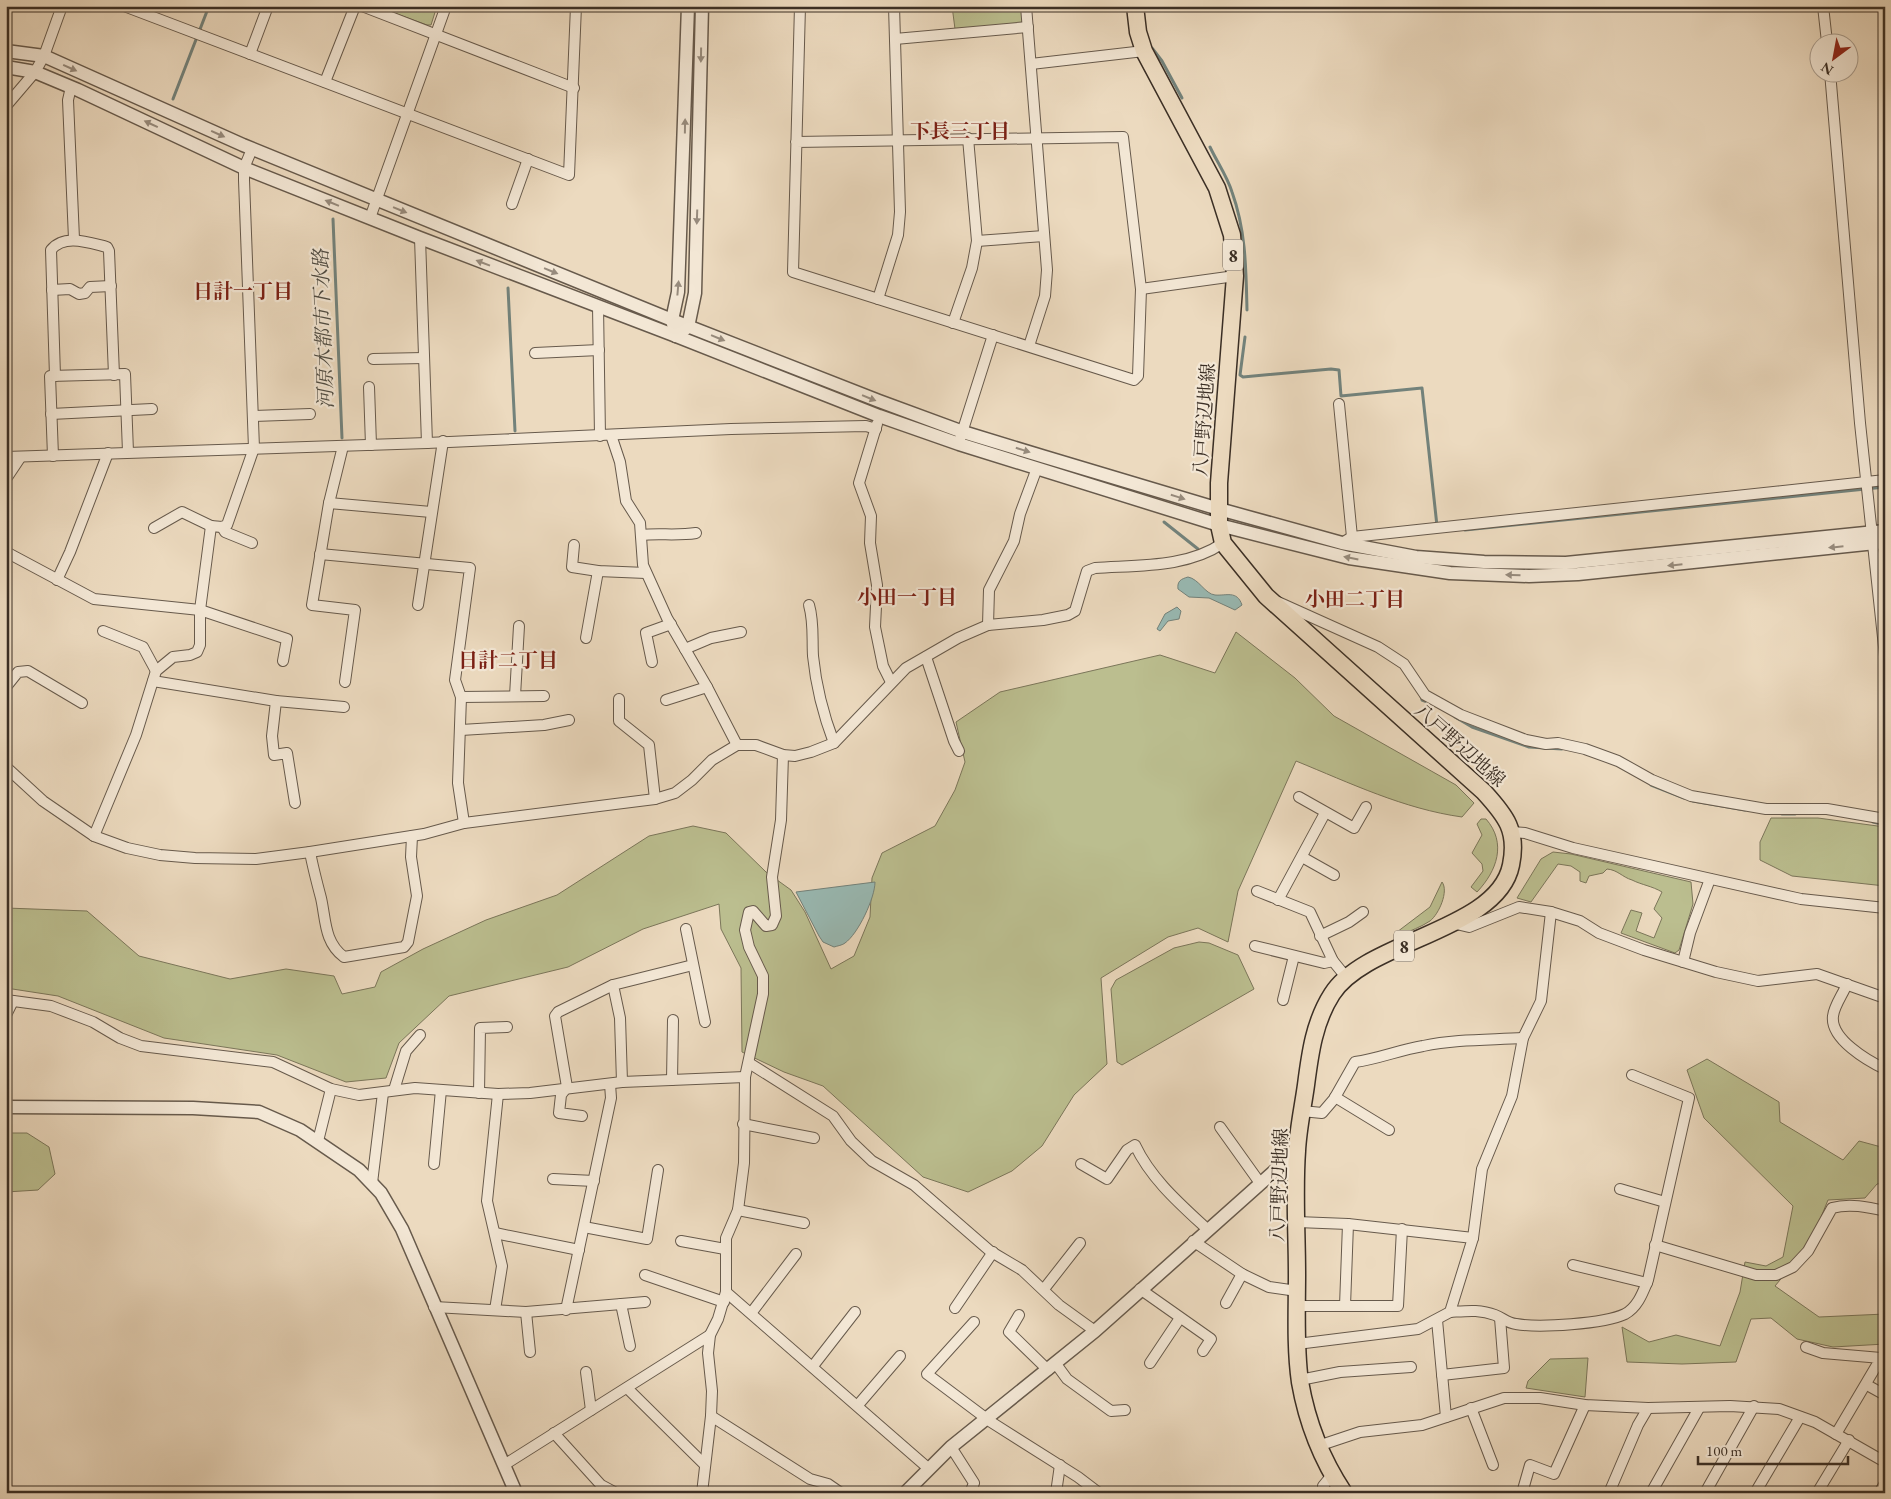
<svg xmlns="http://www.w3.org/2000/svg" width="1891" height="1499" font-family="'EB Garamond','Noto Serif JP',serif">
<style>
.green{fill:#bbbe8f;stroke:#7b765a}
.water{fill:#99bab4;stroke:#73827b}
.lines{fill:none;stroke-linecap:round;stroke-linejoin:round}
.stream{stroke:#73827b;stroke-width:3}
.minor-casing{stroke:#675a4c;stroke-width:12}
.tertiary-casing{stroke:#675a4c;stroke-width:15}
.primary-casing{stroke:#3b2f25;stroke-width:19}
.minor{stroke:#f3e7d5;stroke-width:10}
.tertiary{stroke:#f3e7d5;stroke-width:12}
.primary{stroke:#ecdabf;stroke-width:16}
.oneway{fill:#978b7d}
.labels{text-anchor:middle;dominant-baseline:central;stroke-width:4.5;stroke-linejoin:round;paint-order:stroke}
.shield{fill:#f3e7d5;stroke:#72665a;stroke-width:1}
.shield-label{font-size:18px;font-weight:bold;fill:#3b2f25}
.street-label{font-size:19px;fill:#3b2f25;stroke:#f3e7d5}
.neighbourhood-label{font-size:20px;font-weight:bold;fill:#7a1f14;stroke:#f3e7d5}
.water-label{font-size:20px;font-style:italic;fill:#4e4b42;stroke:#f3e7d5}
</style>
<rect width="100%" height="100%" fill="#ecdabf"/>
<filter id="stains"><feTurbulence type="fractalNoise" baseFrequency=".004" numOctaves="4"/><feColorMatrix values="0 0 0 0 .2 0 0 0 0 .09 0 0 0 0 .02 0 0 0 .5 -.17"/></filter>
<radialGradient id="worn" r=".72"><stop offset=".6" stop-color="#630" stop-opacity="0"/><stop offset="1" stop-color="#630" stop-opacity=".3"/></radialGradient>
<!-- green -->
<g class="green">
<path d="M 375,6 L 437,6 L 431,25 L 427,25 Z"/>
<path d="M 952,6 L 1022,6 L 1023,23 L 955,29 Z"/>
<path d="M 1236,632 L 1295,678 L 1334,716 L 1456,785 L 1474,803 L 1462,817 C 1404,809 1350,783 1296,761 L 1238,891 L 1228,942 L 1198,928 L 1168,937 L 1101,978 L 1107,1064 L 1074,1095 L 1042,1146 L 1012,1171 L 968,1192 L 923,1177 L 823,1086 L 784,1072 L 742,1052 L 741,968 L 721,929 L 719,904 L 643,929 L 568,967 L 449,996 L 399,1043 L 386,1078 L 346,1082 L 277,1055 L 164,1038 L 58,996 L 6,988 L 6,908 L 87,911 L 139,956 L 230,979 L 286,969 L 334,976 L 342,994 L 375,987 L 381,972 L 423,949 L 486,920 L 557,895 L 649,836 L 693,826 L 726,833 L 766,872 L 791,890 L 805,912 L 831,969 L 854,956 L 870,917 L 872,878 L 882,853 L 935,826 L 955,790 L 965,762 L 956,722 L 1000,692 L 1160,655 L 1215,673 Z"/>
<path d="M 1771,818 L 1818,818 L 1885,827 L 1885,886 L 1792,876 L 1760,860 L 1760,842 Z"/>
<path d="M 1481,819 L 1486,819 C 1507,843 1497,871 1477,892 L 1471,887 L 1483,871 L 1482,864 L 1472,853 L 1482,835 L 1477,824 Z"/>
<path d="M 1553,852 L 1571,854 L 1691,882 L 1693,904 L 1679,950 L 1675,953 L 1621,933 L 1631,910 L 1642,913 L 1636,931 L 1654,938 L 1662,918 L 1654,909 L 1662,892 C 1652,886 1642,885 1632,880 C 1622,877 1618,870 1607,869 L 1603,873 L 1589,876 L 1586,883 L 1580,881 L 1580,872 L 1571,866 L 1558,864 L 1531,902 L 1517,898 L 1541,859 Z"/>
<path d="M 1442,882 C 1449,891 1439,914 1430,921 C 1421,927 1410,931 1400,935 L 1397,932 L 1430,907 Z"/>
<path d="M 1199,942 L 1209,943 L 1238,955 L 1254,989 L 1122,1065 L 1117,1062 L 1111,989 L 1116,980 L 1174,948 Z"/>
<path d="M 1707,1059 L 1779,1102 L 1780,1122 L 1843,1160 L 1859,1141 L 1885,1148 L 1885,1183 L 1877,1184 L 1865,1198 L 1828,1200 L 1810,1244 L 1775,1286 L 1819,1317 L 1885,1314 L 1885,1344 L 1833,1347 L 1797,1339 L 1771,1318 L 1751,1319 L 1736,1362 L 1682,1364 L 1627,1362 L 1622,1327 L 1649,1342 L 1676,1335 L 1720,1346 L 1740,1292 L 1745,1262 L 1766,1266 L 1783,1257 L 1793,1206 L 1704,1118 L 1687,1070 Z"/>
<path d="M 6,1133 L 27,1133 L 49,1147 L 55,1174 L 38,1190 L 6,1192 Z"/>
<path d="M 1588,1358 L 1585,1397 L 1526,1388 L 1528,1381 L 1550,1359 Z"/>
</g>
<!-- water -->
<g class="water">
<path d="M 1188,577 C 1199,579 1205,594 1215,595 C 1226,596 1237,590 1242,605 L 1235,610 L 1209,598 L 1189,597 L 1178,589 C 1177,581 1181,579 1188,577 Z"/>
<path d="M 1177,607 L 1181,611 L 1179,619 L 1168,621 L 1160,631 L 1157,629 L 1165,614 Z"/>
<path d="M 875,882 C 875,898 858,934 845,943 C 843,945 837,946 834,947 L 823,942 L 819,936 L 796,892 Z"/>
</g>
<g class="lines">
<!-- stream -->
<g class="stream">
<path d="M 1152,48 L 1162,61 L 1182,98"/>
<path d="M 173,99 L 209,6"/>
<path d="M 1210,147 C 1217,162 1227,176 1232,192 C 1246,231 1246,269 1247,310"/>
<path d="M 333,219 L 342,438"/>
<path d="M 508,288 L 515,431"/>
<path d="M 1245,337 L 1240,375 L 1243,377 L 1331,369 L 1339,370 L 1341,396 L 1422,388 L 1437,526"/>
<path d="M 1164,522 L 1198,549"/>
<path d="M 1465,530 L 1885,487"/>
<path d="M 1421,696 L 1422,700 L 1430,703"/>
<path d="M 1455,717 L 1472,727 L 1529,747 L 1562,749"/>
<path d="M 1651,785 L 1684,798"/>
<path d="M 1693,801 L 1745,810"/>
<path d="M 1782,814 L 1795,814"/>
<path d="M 1873,822 L 1885,825"/>
</g>
<defs>
<g id="minor">
<path d="M 124,6 L 569,175 L 576,6"/>
<path d="M 362,6 L 574,88"/>
<path d="M 1026,6 L 1047,270 L 1045,296 L 1029,346"/>
<path d="M 1823,6 L 1827,42"/>
<path d="M 895,39 L 1028,27"/>
<path d="M 250,54 L 268,6"/>
<path d="M 1031,64 L 1144,51"/>
<path d="M 1830,72 L 1860,423 L 1885,656"/>
<path d="M 325,82 L 355,6"/>
<path d="M 71,87 L 68,100 L 74,239"/>
<path d="M 6,106 L 35,72 L 44,56 L 62,6"/>
<path d="M 796,142 L 1123,137 L 1141,289 L 1138,376 L 1134,380 L 793,272 L 800,6"/>
<path d="M 512,204 L 528,159"/>
<path d="M 370,218 L 446,6"/>
<path d="M 420,238 L 427,443"/>
<path d="M 977,241 L 1044,236"/>
<path d="M 1141,289 L 1235,276"/>
<path d="M 52,290 L 70,289 L 79,294 L 85,293 L 90,287 L 111,286"/>
<path d="M 878,299 L 898,235 L 900,212 L 894,6"/>
<path d="M 598,306 L 600,436"/>
<path d="M 953,323 L 972,268 L 977,241 L 968,138"/>
<path d="M 535,353 L 599,350"/>
<path d="M 373,359 L 424,358"/>
<path d="M 55,376 L 51,250 C 64,233 90,243 107,247 L 109,251 L 114,375"/>
<path d="M 369,387 L 371,445"/>
<path d="M 1339,404 L 1352,537"/>
<path d="M 51,414 L 152,409"/>
<path d="M 253,416 L 310,414"/>
<path d="M 877,424 L 859,483 L 871,516 L 870,543 L 877,585 L 875,627 L 883,666 L 891,682"/>
<path d="M 611,435 L 620,462 L 626,501 L 640,523 L 643,565 L 667,618 L 707,687 L 737,745"/>
<path d="M 960,439 L 993,335"/>
<path d="M 343,446 L 329,503 L 312,605 L 355,610 L 345,682"/>
<path d="M 53,456 L 50,376 L 125,374 L 128,452"/>
<path d="M 6,457 L 427,443 L 731,429 L 866,426 L 876,429"/>
<path d="M 6,479 L 20,458"/>
<path d="M 329,503 L 431,512"/>
<path d="M 222,527 L 225,532 L 252,543"/>
<path d="M 154,528 L 182,512 L 211,526"/>
<path d="M 641,535 C 659,533 677,536 696,533"/>
<path d="M 1342,543 L 1352,537 L 1885,480"/>
<path d="M 574,545 L 572,567 L 598,571 L 646,573"/>
<path d="M 6,552 L 94,599 L 200,610 L 287,639 L 283,661"/>
<path d="M 320,554 L 470,568 L 455,680 L 461,697 L 458,783 L 464,823"/>
<path d="M 57,580 L 70,552 L 108,453"/>
<path d="M 1278,602 L 1378,647 L 1404,664 L 1425,695 L 1461,715 L 1526,740 L 1546,744 L 1558,743 L 1585,749 L 1618,761 L 1652,780 L 1691,796 L 1766,809 L 1827,809 L 1885,819"/>
<path d="M 418,605 L 443,441"/>
<path d="M 809,605 C 814,622 812,639 813,656 C 816,686 823,714 834,743"/>
<path d="M 988,625 L 989,590 L 1014,541 L 1020,514 L 1037,468"/>
<path d="M 103,631 L 143,647 L 156,671"/>
<path d="M 586,638 L 598,571"/>
<path d="M 685,649 L 711,638 L 741,632"/>
<path d="M 926,657 L 954,741 L 959,751"/>
<path d="M 652,662 L 646,633 L 671,624"/>
<path d="M 153,681 L 276,701 L 272,736 L 274,755 L 287,753 L 295,803"/>
<path d="M 6,687 L 18,672 L 28,671 L 82,703"/>
<path d="M 515,696 L 519,626"/>
<path d="M 461,697 L 544,696"/>
<path d="M 619,699 L 619,721 L 649,745 L 655,799"/>
<path d="M 666,700 L 707,687"/>
<path d="M 276,701 L 344,707"/>
<path d="M 461,730 L 544,725 L 569,720"/>
<path d="M 6,767 L 43,801 L 94,836 L 127,848 L 160,855 L 195,858 L 256,859 L 310,852 L 424,834 L 464,823 L 655,799 L 675,793 L 692,780 L 712,760 L 737,745 L 756,745 L 783,755 L 795,756 L 811,752 L 834,743 L 906,668 L 958,638 L 988,625 L 1043,620 L 1068,615 L 1075,611 L 1087,571 L 1095,568 C 1138,565 1187,568 1223,543"/>
<path d="M 1299,797 L 1354,828 L 1366,807"/>
<path d="M 1512,832 L 1525,833 L 1573,848 L 1801,899 L 1885,908"/>
<path d="M 94,836 L 136,735 L 156,671 L 173,657 L 190,655 L 197,652 L 200,645 L 200,610 L 211,526 L 222,527 L 227,525 L 254,448 L 244,180 L 244,168 L 252,149"/>
<path d="M 310,852 C 313,868 317,883 321,898 C 326,920 324,942 344,957 L 404,947 L 408,942 L 417,896 L 411,857 L 412,836"/>
<path d="M 1302,857 L 1334,875"/>
<path d="M 1257,891 L 1310,912 L 1333,961 L 1346,977"/>
<path d="M 1278,900 L 1325,813"/>
<path d="M 1452,923 L 1469,927 L 1519,907 L 1551,912 L 1580,921 L 1599,933 L 1644,950 L 1716,972 L 1758,981 L 1817,974 L 1885,998"/>
<path d="M 686,929 L 705,1022"/>
<path d="M 1320,936 L 1349,922 L 1363,912"/>
<path d="M 1255,946 L 1324,963 L 1333,961"/>
<path d="M 1683,962 L 1690,933 L 1710,879"/>
<path d="M 1847,984 C 1843,994 1834,1006 1833,1016 C 1830,1039 1868,1061 1885,1069"/>
<path d="M 6,1000 L 51,1006 L 93,1022 L 120,1038 L 141,1046 L 273,1062 L 331,1089 L 359,1095 L 415,1088 L 498,1094 L 530,1093 L 622,1082 L 745,1077"/>
<path d="M 1283,1000 L 1294,956"/>
<path d="M 6,1015 L 13,1001"/>
<path d="M 749,1063 L 833,1116 L 851,1141 L 872,1161 L 914,1185 L 990,1251 L 1022,1270 L 1059,1305 L 1095,1331"/>
<path d="M 672,1080 L 673,1020"/>
<path d="M 622,1082 L 620,1018 L 613,985 L 693,965"/>
<path d="M 394,1090 L 406,1051 L 420,1035"/>
<path d="M 479,1093 L 480,1028 L 507,1027"/>
<path d="M 1335,1097 L 1389,1130"/>
<path d="M 1302,1111 L 1322,1113 L 1334,1099 L 1355,1062 C 1378,1059 1399,1050 1423,1046 C 1456,1039 1489,1040 1523,1038"/>
<path d="M 582,1116 L 559,1113 L 561,1095 L 567,1087 L 555,1016 L 558,1012 L 613,985"/>
<path d="M 743,1124 L 814,1138"/>
<path d="M 1220,1127 L 1260,1183"/>
<path d="M 318,1141 L 331,1089"/>
<path d="M 434,1164 L 441,1090"/>
<path d="M 1081,1164 L 1107,1179 L 1127,1150 L 1135,1145 C 1151,1179 1180,1204 1207,1229"/>
<path d="M 553,1179 L 594,1181"/>
<path d="M 372,1183 L 383,1093"/>
<path d="M 1620,1189 L 1665,1202"/>
<path d="M 738,1210 L 804,1223"/>
<path d="M 1297,1222 L 1348,1224 L 1473,1238"/>
<path d="M 584,1227 L 647,1239 L 658,1170"/>
<path d="M 495,1233 L 579,1250"/>
<path d="M 681,1241 L 725,1249"/>
<path d="M 1193,1241 L 1242,1274 L 1269,1287 L 1297,1291"/>
<path d="M 1655,1245 L 1756,1275 L 1776,1275 L 1793,1267 L 1808,1251 L 1832,1208 C 1849,1203 1868,1207 1885,1211"/>
<path d="M 1573,1265 L 1647,1283"/>
<path d="M 645,1275 L 724,1302"/>
<path d="M 1044,1289 L 1080,1243"/>
<path d="M 1140,1289 L 1211,1339 L 1203,1351"/>
<path d="M 726,1292 L 928,1468"/>
<path d="M 1226,1303 L 1242,1274"/>
<path d="M 621,1304 L 630,1346"/>
<path d="M 1297,1306 L 1398,1306 L 1402,1229"/>
<path d="M 1345,1306 L 1348,1224"/>
<path d="M 434,1307 L 526,1312 L 645,1302"/>
<path d="M 955,1308 L 993,1252"/>
<path d="M 495,1310 L 502,1266 L 487,1201 L 498,1094"/>
<path d="M 566,1310 L 611,1098 L 610,1084"/>
<path d="M 526,1312 L 530,1352"/>
<path d="M 752,1312 L 796,1254"/>
<path d="M 1450,1312 C 1466,1311 1480,1309 1495,1315 C 1503,1318 1507,1323 1516,1324 C 1539,1328 1604,1324 1625,1314 C 1638,1307 1643,1292 1648,1280 L 1689,1098 L 1632,1075"/>
<path d="M 1019,1315 L 1009,1332 L 1048,1370"/>
<path d="M 1437,1320 L 1446,1417"/>
<path d="M 974,1322 L 927,1374 L 991,1422 L 1078,1477 L 1099,1493"/>
<path d="M 1297,1344 L 1418,1329 L 1450,1312 L 1473,1238 L 1482,1169 L 1512,1096 L 1523,1038 L 1541,1001 L 1551,912"/>
<path d="M 1806,1347 L 1823,1353 L 1881,1358 L 1836,1434"/>
<path d="M 1150,1363 L 1180,1318"/>
<path d="M 1056,1364 L 1067,1379 L 1111,1411 L 1125,1410"/>
<path d="M 813,1366 L 855,1312"/>
<path d="M 586,1372 L 591,1410"/>
<path d="M 1442,1375 L 1504,1368 L 1500,1318"/>
<path d="M 1300,1380 L 1340,1372 L 1411,1367"/>
<path d="M 1867,1385 L 1885,1395"/>
<path d="M 627,1388 L 705,1465"/>
<path d="M 858,1405 L 900,1356"/>
<path d="M 1471,1408 L 1493,1465"/>
<path d="M 711,1416 L 810,1479 L 828,1484 L 841,1493"/>
<path d="M 554,1433 L 601,1485 L 616,1493"/>
<path d="M 1318,1446 L 1360,1432 L 1422,1425 L 1504,1398 L 1540,1398 L 1585,1405 L 1648,1408 L 1730,1406 L 1779,1409 L 1815,1422 L 1885,1462"/>
<path d="M 951,1447 L 974,1483 L 970,1493"/>
<path d="M 504,1465 L 710,1335"/>
<path d="M 702,1493 L 711,1416 L 712,1391 L 708,1353 L 710,1335 L 718,1319 L 726,1292 L 726,1238 L 738,1210 L 744,1163 L 745,1077 L 763,994 L 763,976 L 749,947 L 745,930 L 749,912 L 753,911 L 766,926 L 772,925 L 776,916 L 772,877 L 781,820 L 783,755"/>
<path d="M 1056,1493 L 1060,1465"/>
<path d="M 1323,1493 L 1323,1486 L 1332,1475"/>
<path d="M 1522,1493 L 1530,1465 L 1554,1474 L 1585,1405"/>
<path d="M 1609,1493 L 1638,1425 L 1648,1408"/>
<path d="M 1651,1493 L 1699,1408"/>
<path d="M 1705,1493 L 1754,1406"/>
<path d="M 1755,1493 L 1800,1417"/>
<path d="M 1817,1493 L 1849,1440"/>
<path d="M 1879,1493 L 1885,1483"/>
</g>
<g id="tertiary">
<path d="M 688,6 L 678,292 L 672,320 L 676,336 L 688,327 L 695,293 L 702,6"/>
<path d="M 6,51 L 44,56 L 243,145 L 672,320 L 879,401 L 963,432 L 1045,457 L 1219,509 L 1342,543 L 1416,557 L 1484,562 L 1566,563 L 1885,531"/>
<path d="M 6,67 L 35,72 L 78,90 L 244,168 L 420,238 L 676,336 L 879,416 L 959,444 L 1219,525 L 1349,558 L 1450,573 L 1529,576 L 1578,574 L 1885,542"/>
<path d="M 6,1107 L 193,1108 L 259,1112 L 300,1130 L 359,1170 L 381,1193 L 402,1229 L 516,1493"/>
<path d="M 905,1493 L 951,1447 L 1095,1331 L 1297,1151"/>
</g>
<path id="primary" d="M 1135,6 L 1138,32 L 1144,51 L 1217,188 L 1232,235 L 1235,276 L 1219,483 L 1219,525 L 1223,543 L 1266,596 L 1484,792 C 1506,816 1518,831 1511,865 C 1498,931 1366,940 1332,994 C 1314,1022 1310,1054 1306,1085 C 1303,1107 1298,1129 1297,1151 C 1294,1191 1297,1234 1297,1275 C 1297,1310 1295,1347 1300,1382 C 1307,1422 1322,1460 1344,1493"/>
</defs>
<!-- minor casing -->
<use href="#minor" class="minor-casing"/>
<!-- tertiary casing -->
<use href="#tertiary" class="tertiary-casing"/>
<!-- primary casing -->
<use href="#primary" class="primary-casing"/>
<!-- minor -->
<use href="#minor" class="minor"/>
<!-- tertiary -->
<use href="#tertiary" class="tertiary"/>
<!-- primary -->
<use href="#primary" class="primary"/>
</g>
<!-- one-way arrows -->
<defs><path id="oneway-solid" d="M-6-.8H1V-3.2L6.5 0L1 3.2V.8H-6Z" transform="scale(1.25)"/></defs>
<g class="oneway">
<use href="#oneway-solid" transform="translate(701 55) rotate(91)"/>
<use href="#oneway-solid" transform="translate(70 68) rotate(24)"/>
<use href="#oneway-solid" transform="translate(151 124) rotate(-155)"/>
<use href="#oneway-solid" transform="translate(685 126) rotate(-89)"/>
<use href="#oneway-solid" transform="translate(218 134) rotate(24)"/>
<use href="#oneway-solid" transform="translate(332 203) rotate(-158)"/>
<use href="#oneway-solid" transform="translate(400 210) rotate(22)"/>
<use href="#oneway-solid" transform="translate(697 217) rotate(92)"/>
<use href="#oneway-solid" transform="translate(483 263) rotate(-159)"/>
<use href="#oneway-solid" transform="translate(551 271) rotate(22)"/>
<use href="#oneway-solid" transform="translate(678 288) rotate(-85)"/>
<use href="#oneway-solid" transform="translate(718 338) rotate(22)"/>
<use href="#oneway-solid" transform="translate(869 398) rotate(22)"/>
<use href="#oneway-solid" transform="translate(1023 450) rotate(17)"/>
<use href="#oneway-solid" transform="translate(1178 497) rotate(17)"/>
<use href="#oneway-solid" transform="translate(1836 547) rotate(174)"/>
<use href="#oneway-solid" transform="translate(1351 558) rotate(-169)"/>
<use href="#oneway-solid" transform="translate(1675 565) rotate(174)"/>
<use href="#oneway-solid" transform="translate(1513 575) rotate(-178)"/>
</g>
<g class="labels">
<!-- shield labels -->
<g class="shield">
<rect x="1223" y="239.5" width="20" height="31" rx="4"/>
<rect x="1394" y="930.5" width="20" height="31" rx="4"/>
</g>
<g class="shield-label">
<text x="1233" y="255">8</text>
<text x="1404" y="946">8</text>
</g>
<!-- street labels -->
<g class="street-label">
<text transform="translate(1204 420) rotate(-86)">八戸野辺地線</text>
<text transform="translate(1460 745) rotate(42)">八戸野辺地線</text>
<text transform="translate(1279 1185) rotate(-88)">八戸野辺地線</text>
</g>
<!-- neighbourhood labels -->
<g class="neighbourhood-label">
<text x="960" y="131">下長三丁目</text>
<text x="243" y="291">日計一丁目</text>
<text x="907" y="597">小田一丁目</text>
<text x="1355" y="599">小田二丁目</text>
<text x="508" y="660">日計二丁目</text>
</g>
<!-- water labels -->
<g class="water-label">
<text transform="translate(323 329) rotate(-92)">河原木都市下水路</text>
</g>
</g>
<!-- margin -->
<rect width="1891" height="1499" fill="none" stroke="#ecdabf" stroke-width="25"/>
<rect x="8" y="8" width="1876" height="1484" fill="none" stroke="#3b2f25" stroke-width="2.5"/>
<rect x="12" y="12" width="1866" height="1474" fill="none" stroke="#3b2f25"/>
<!-- north arrow -->
<g transform="translate(1834 58) rotate(212)"><circle r="24" fill="#f3e7d5" stroke="#a99d8f"/>
<path d="M0-4L9 19L0 12L-9 19Z" fill="#8f2418"/>
<text y="-8" font-size="14" font-weight="bold" text-anchor="middle" fill="#3b2f25">N</text>
</g>
<!-- scale -->
<path d="M1698 1456v8h150v-8" fill="none" stroke="#3b2f25" stroke-width="2.5"/>
<text x="1706" y="1456" font-size="15" fill="#3b2f25" stroke="#f3e7d5" stroke-width="4" paint-order="stroke">100 m</text>
<rect width="100%" height="100%" filter="url(#stains)"/>
<rect width="100%" height="100%" fill="url(#worn)"/>
</svg>
